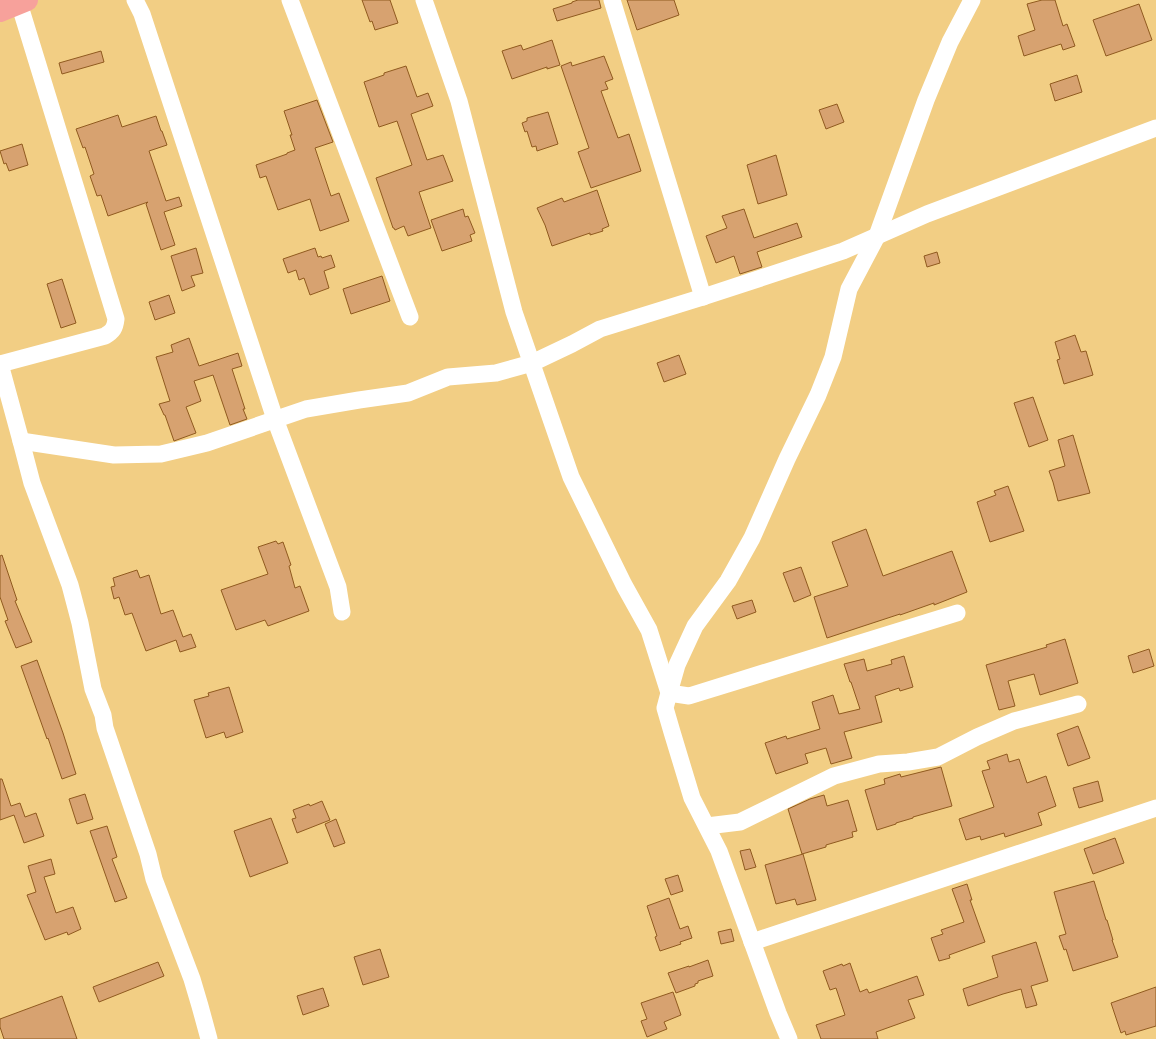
<svg xmlns="http://www.w3.org/2000/svg" width="1156" height="1039" font-family="Figtree,sans-serif">
<style>
.building{fill:#d7a270;stroke:#905a1f}
.lines{fill:none;stroke-linecap:round;stroke-linejoin:round}
.minor{stroke:#fff;stroke-width:17}
.highway{stroke:#f7a19b;stroke-width:22}
</style>
<rect width="100%" height="100%" fill="#f2ce84"/>
<!-- building -->
<g class="building">
<path d="M 362,0 L 390,0 L 398,23 L 375,30 L 372,21 L 370,22 Z"/>
<path d="M 578,0 L 599,0 L 601,8 L 557,21 L 553,9 L 572,3 L 572,2 Z"/>
<path d="M 627,0 L 674,0 L 679,15 L 637,30 Z"/>
<path d="M 1042,0 L 1055,0 L 1063,26 L 1067,24 L 1075,46 L 1063,50 L 1061,44 L 1024,56 L 1018,36 L 1035,30 L 1027,4 Z"/>
<path d="M 1139,4 L 1152,40 L 1106,56 L 1093,20 Z"/>
<path d="M 552,40 L 560,65 L 547,69 L 547,67 L 512,79 L 502,51 L 521,45 L 523,50 Z"/>
<path d="M 101,51 L 104,62 L 62,74 L 59,63 Z"/>
<path d="M 604,56 L 613,79 L 605,82 L 608,89 L 601,91 L 618,138 L 629,134 L 641,171 L 591,188 L 578,152 L 589,148 L 561,66 L 571,62 L 572,66 Z"/>
<path d="M 406,66 L 417,97 L 428,93 L 433,106 L 411,114 L 427,160 L 443,155 L 453,181 L 419,192 L 431,228 L 408,236 L 404,226 L 395,230 L 394,228 L 393,228 L 376,178 L 412,165 L 397,121 L 379,127 L 364,82 L 384,75 L 384,73 Z"/>
<path d="M 1077,75 L 1082,92 L 1055,101 L 1050,84 Z"/>
<path d="M 317,100 L 333,142 L 315,148 L 331,196 L 339,193 L 349,221 L 320,231 L 310,199 L 278,210 L 266,176 L 260,178 L 256,165 L 287,154 L 287,153 L 295,150 L 290,135 L 292,135 L 284,111 Z"/>
<path d="M 837,104 L 844,122 L 826,129 L 819,110 Z"/>
<path d="M 548,112 L 558,144 L 537,151 L 536,146 L 532,147 L 527,131 L 525,132 L 522,123 L 527,121 L 527,118 Z"/>
<path d="M 118,115 L 122,127 L 156,116 L 161,131 L 162,131 L 167,145 L 149,151 L 166,201 L 179,197 L 182,206 L 164,212 L 175,245 L 161,250 L 146,204 L 148,202 L 108,216 L 101,195 L 97,196 L 90,176 L 94,174 L 85,147 L 83,148 L 76,129 Z"/>
<path d="M 22,144 L 28,165 L 9,171 L 6,163 L 4,164 L 0,151 Z"/>
<path d="M 776,155 L 787,195 L 758,204 L 747,165 Z"/>
<path d="M 597,190 L 609,226 L 602,229 L 603,231 L 590,235 L 590,233 L 552,246 L 545,225 L 537,208 L 562,198 L 564,202 Z"/>
<path d="M 463,209 L 465,217 L 468,216 L 475,233 L 470,235 L 472,241 L 442,251 L 431,220 Z"/>
<path d="M 744,209 L 754,238 L 797,223 L 802,237 L 757,252 L 762,267 L 740,274 L 734,256 L 716,263 L 706,236 L 727,228 L 722,216 Z"/>
<path d="M 196,248 L 203,273 L 191,276 L 195,286 L 182,291 L 171,256 Z"/>
<path d="M 315,248 L 318,257 L 321,256 L 322,258 L 331,255 L 335,267 L 324,271 L 329,288 L 310,295 L 304,278 L 299,280 L 296,270 L 288,273 L 283,259 Z"/>
<path d="M 937,252 L 940,263 L 927,267 L 924,256 Z"/>
<path d="M 382,276 L 390,301 L 351,314 L 343,289 Z"/>
<path d="M 62,279 L 76,323 L 61,328 L 47,284 Z"/>
<path d="M 169,295 L 175,313 L 155,320 L 149,302 Z"/>
<path d="M 1075,335 L 1081,352 L 1086,351 L 1093,375 L 1064,384 L 1057,360 L 1060,359 L 1055,342 Z"/>
<path d="M 189,338 L 199,366 L 238,353 L 242,366 L 232,369 L 245,409 L 243,409 L 247,419 L 230,425 L 213,375 L 194,381 L 201,401 L 186,407 L 196,433 L 174,441 L 165,415 L 164,415 L 159,404 L 170,401 L 156,357 L 173,352 L 171,345 Z"/>
<path d="M 679,355 L 686,374 L 664,382 L 657,363 Z"/>
<path d="M 1033,397 L 1048,440 L 1029,447 L 1014,403 Z"/>
<path d="M 1073,435 L 1090,493 L 1058,501 L 1053,482 L 1049,471 L 1065,466 L 1058,440 Z"/>
<path d="M 1008,486 L 1024,531 L 990,542 L 977,502 L 996,495 L 994,491 Z"/>
<path d="M 866,529 L 883,576 L 952,551 L 967,592 L 934,605 L 934,603 L 900,615 L 900,614 L 827,638 L 814,597 L 848,586 L 832,542 Z"/>
<path d="M 276,541 L 278,544 L 283,542 L 291,565 L 289,566 L 295,588 L 300,586 L 309,611 L 268,626 L 265,620 L 236,630 L 221,590 L 268,574 L 258,547 Z"/>
<path d="M 2,555 L 17,600 L 15,601 L 32,642 L 16,648 L 5,621 L 8,620 L 0,597 L 0,556 Z"/>
<path d="M 801,567 L 811,595 L 794,602 L 783,573 Z"/>
<path d="M 137,570 L 140,578 L 149,575 L 161,614 L 173,610 L 183,637 L 191,634 L 196,647 L 180,652 L 176,640 L 146,651 L 132,613 L 125,615 L 119,597 L 114,599 L 111,587 L 115,586 L 113,578 Z"/>
<path d="M 752,600 L 756,612 L 737,619 L 732,606 Z"/>
<path d="M 1065,639 L 1078,683 L 1040,695 L 1034,674 L 1008,681 L 1015,706 L 999,710 L 986,665 L 1047,647 L 1046,645 Z"/>
<path d="M 1149,649 L 1154,666 L 1133,673 L 1128,656 Z"/>
<path d="M 904,656 L 913,687 L 900,691 L 899,688 L 875,696 L 882,722 L 844,732 L 852,758 L 831,764 L 826,748 L 805,754 L 808,763 L 776,774 L 765,743 L 786,736 L 787,739 L 820,729 L 812,702 L 833,695 L 839,714 L 860,709 L 851,682 L 850,682 L 844,664 L 864,659 L 867,671 L 892,664 L 891,660 Z"/>
<path d="M 37,660 L 63,733 L 76,774 L 62,779 L 48,738 L 47,739 L 21,666 Z"/>
<path d="M 229,687 L 243,732 L 226,738 L 224,732 L 206,738 L 194,700 L 209,696 L 208,693 Z"/>
<path d="M 1078,726 L 1090,758 L 1068,766 L 1057,734 Z"/>
<path d="M 1007,754 L 1009,762 L 1019,759 L 1027,783 L 1046,776 L 1056,806 L 1038,813 L 1042,825 L 1005,837 L 1004,833 L 981,840 L 980,836 L 966,840 L 959,819 L 994,807 L 982,771 L 990,769 L 987,761 Z"/>
<path d="M 941,767 L 952,806 L 913,817 L 913,818 L 896,823 L 896,824 L 877,830 L 865,790 L 885,784 L 884,779 L 900,774 L 901,777 Z"/>
<path d="M 0,779 L 2,779 L 11,806 L 20,803 L 25,817 L 36,813 L 44,836 L 24,843 L 14,815 L 0,820 Z"/>
<path d="M 1098,781 L 1103,801 L 1079,808 L 1073,788 Z"/>
<path d="M 85,794 L 93,819 L 77,824 L 69,799 Z"/>
<path d="M 824,795 L 827,806 L 848,800 L 857,831 L 852,832 L 853,837 L 826,845 L 826,847 L 802,854 L 788,809 L 810,799 Z"/>
<path d="M 322,801 L 330,820 L 297,833 L 292,819 L 296,818 L 293,810 L 309,804 L 310,806 Z"/>
<path d="M 271,818 L 288,863 L 250,877 L 234,831 Z"/>
<path d="M 336,819 L 345,843 L 334,847 L 325,824 Z"/>
<path d="M 107,826 L 117,857 L 112,859 L 127,898 L 115,902 L 90,831 Z"/>
<path d="M 1115,838 L 1124,863 L 1093,874 L 1084,849 Z"/>
<path d="M 750,849 L 756,867 L 745,870 L 740,851 Z"/>
<path d="M 803,854 L 816,900 L 797,905 L 795,899 L 776,904 L 765,865 Z"/>
<path d="M 51,859 L 55,874 L 44,877 L 56,913 L 73,907 L 81,929 L 68,935 L 67,932 L 45,940 L 27,895 L 36,892 L 28,866 Z"/>
<path d="M 678,875 L 683,891 L 671,895 L 665,879 Z"/>
<path d="M 1094,881 L 1106,920 L 1107,920 L 1113,940 L 1112,940 L 1118,957 L 1073,971 L 1066,949 L 1064,950 L 1059,936 L 1066,934 L 1054,892 Z"/>
<path d="M 967,884 L 972,900 L 970,900 L 985,942 L 949,955 L 950,958 L 939,961 L 931,938 L 943,934 L 941,930 L 964,922 L 952,889 Z"/>
<path d="M 669,898 L 680,929 L 688,926 L 692,938 L 680,942 L 681,944 L 660,951 L 655,937 L 657,936 L 647,906 Z"/>
<path d="M 731,929 L 734,941 L 721,944 L 718,932 Z"/>
<path d="M 1036,942 L 1048,981 L 1031,986 L 1037,1005 L 1026,1008 L 1021,989 L 1003,994 L 968,1006 L 963,989 L 998,977 L 992,956 Z"/>
<path d="M 380,949 L 389,977 L 363,985 L 354,957 Z"/>
<path d="M 708,960 L 713,976 L 698,981 L 698,983 L 695,984 L 695,986 L 676,993 L 668,973 L 689,966 L 689,967 Z"/>
<path d="M 158,962 L 164,976 L 99,1002 L 93,987 Z"/>
<path d="M 850,963 L 860,992 L 867,989 L 869,993 L 917,976 L 924,995 L 908,1000 L 915,1018 L 876,1032 L 878,1039 L 821,1039 L 816,1025 L 845,1015 L 836,988 L 830,990 L 823,971 L 842,964 L 843,966 Z"/>
<path d="M 1156,987 L 1156,1026 L 1126,1035 L 1125,1031 L 1121,1033 L 1111,1003 Z"/>
<path d="M 323,988 L 329,1006 L 303,1015 L 297,996 Z"/>
<path d="M 673,992 L 681,1015 L 664,1022 L 667,1029 L 647,1037 L 641,1021 L 647,1019 L 641,1003 Z"/>
<path d="M 62,996 L 77,1039 L 4,1039 L 0,1027 L 0,1019 Z"/>
</g>
<g class="lines">
<!-- minor -->
<g class="minor">
<path d="M 135,0 L 142,14 L 275,419 L 338,587 L 342,612"/>
<path d="M 290,0 L 410,317"/>
<path d="M 424,0 L 459,101 L 514,312 L 571,477 L 624,585 L 649,630 L 669,693 L 665,708 L 672,732 L 692,798 L 719,851 L 778,1013 L 789,1039"/>
<path d="M 612,0 L 703,297"/>
<path d="M 0,364 L 21,441 L 32,483 L 70,585 L 80,623 L 93,689 L 103,715 L 105,728 L 148,854 L 154,879 L 192,979 L 200,1006 L 209,1039"/>
<path d="M 0,364 L 105,336 C 113,331 115,328 116,319 L 19,3"/>
<path d="M 21,441 L 114,455 L 161,454 L 207,443 L 306,409 L 359,400 L 408,393 L 448,377 L 496,373 L 532,363 L 572,344 L 600,329 L 703,297 L 843,251 L 927,214 L 1156,128"/>
<path d="M 957,613 L 689,696 L 669,693 L 677,665 L 695,626 L 728,581 L 752,538 L 787,459 L 818,395 L 833,357 L 849,289 L 877,236 L 926,100 L 950,42 L 972,0"/>
<path d="M 707,826 L 740,822 L 834,776 L 879,764 L 908,762 L 938,757 L 977,737 L 1014,721 L 1078,704"/>
<path d="M 752,942 L 1156,808"/>
</g>
<!-- highway -->
<path class="highway" d="M 0,11 L 27,0"/>
</g>
</svg>
